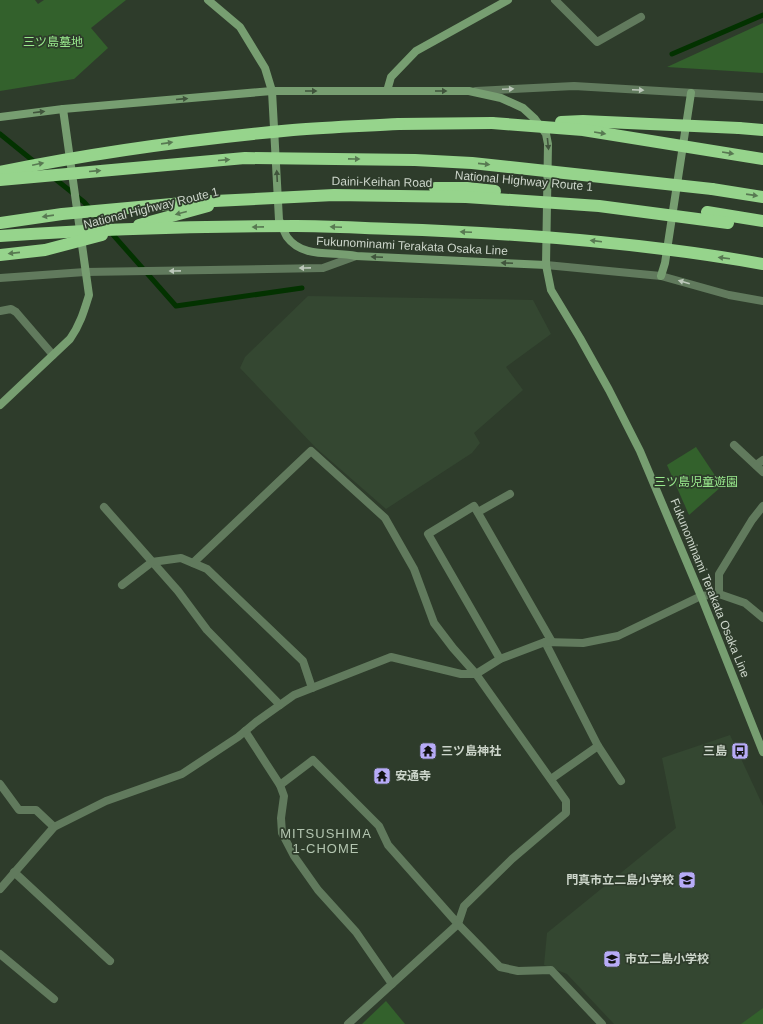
<svg xmlns="http://www.w3.org/2000/svg" width="763" height="1024" font-family="Arial,'Noto Sans JP',sans-serif">
<style>
.built{fill:#344731}
.green{fill:#33612c}
.lines{fill:none;stroke-linecap:round;stroke-linejoin:round}
.stream{stroke:#033200;stroke-width:5}
.street{stroke:#617a5d;stroke-width:8}
.secondary{stroke:#779e71;stroke-width:8}
.highway{stroke:#96d48c;stroke-width:12}
.highway-bridge{stroke:#96d48c;stroke-width:12}
.oneway{fill:#bcc7ba}
.oneway2{fill:#40543c}
.oneway3{fill:#587952}
.labels{text-anchor:middle;dominant-baseline:central;stroke-width:3.5;stroke-linejoin:round;paint-order:stroke}
.park-label{font-size:12px;fill:#99e98d;stroke:#2e3c2b}
.street-label{font-size:12px;fill:#ccd5ca;stroke:#2e3c2b}
.poi-label{font-size:12px;font-weight:bold;fill:#ccd5ca;stroke:#2e3c2b;text-anchor:start}
.neighbourhood-label{font-size:13px;letter-spacing:1px;fill:#b3c5b0;stroke:#2e3c2b}
</style>
<rect width="100%" height="100%" fill="#2e3c2b"/>
<!-- built -->
<g class="built">
<path d="M 308,296 L 533,300 L 551,334 L 506,367 L 523,390 L 474,433 L 480,443 L 472,453 L 386,509 L 316,448 L 240,368 L 245,357 Z"/>
<path d="M 730,735 L 763,806 L 763,1024 L 614,1024 L 567,974 L 544,965 L 547,933 L 676,828 L 662,758 Z"/>
</g>
<!-- green -->
<g class="green">
<path d="M 0,0 L 35,0 L 38,4 L 44,0 L 126,0 L 91,28 L 108,48 L 74,79 L 0,91 Z"/>
<path d="M 763,23 L 763,73 L 667,67 Z"/>
<path d="M 696,447 L 722,486 L 689,515 L 667,465 Z"/>
<path d="M 386,1001 L 405,1024 L 362,1024 Z"/>
<path d="M 763,1008 L 763,1024 L 741,1024 Z"/>
</g>
<g class="lines">
<!-- stream -->
<g class="stream">
<path d="M 672,54 L 763,15"/>
<path d="M 0,134 L 37,164"/>
<path d="M 54,178 L 84,202 L 176,306 L 302,288"/>
</g>
<!-- street -->
<g class="street">
<path d="M 555,0 L 597,42 L 641,17"/>
<path d="M 476,91 L 574,86 L 763,97"/>
<path d="M 546,265 L 661,276 L 729,295 L 763,301"/>
<path d="M 0,278 L 85,272 L 323,268 L 356,256"/>
<path d="M 0,311 L 11,309 L 16,312 L 53,355"/>
<path d="M 734,445 L 763,472"/>
<path d="M 756,465 L 763,460"/>
<path d="M 104,507 L 178,591 L 207,630 L 280,705"/>
<path d="M 478,512 L 510,494"/>
<path d="M 193,563 L 311,451 L 385,518 L 414,569 L 434,623 L 453,648 L 476,674 L 566,801 L 566,813 L 512,859 L 464,906 L 458,924 L 388,845 L 379,826 L 313,760 L 280,785"/>
<path d="M 122,585 L 152,562 L 181,558 L 207,569 L 303,661 L 312,688"/>
<path d="M 719,594 L 719,574 L 752,520 L 763,506"/>
<path d="M 545,642 L 598,746 L 621,781"/>
<path d="M 500,659 L 428,534 L 474,506 L 552,642"/>
<path d="M 245,731 L 280,785 L 284,796 L 281,818 L 282,833 L 294,856 L 318,890 L 356,932 L 392,984"/>
<path d="M 551,779 L 598,746"/>
<path d="M 0,784 L 19,810 L 36,810 L 54,827"/>
<path d="M 14,872 L 110,961"/>
<path d="M 0,889 L 54,827 L 106,801 L 182,774 L 238,737 L 256,722 L 294,695 L 391,657 L 461,674 L 476,674 L 500,659 L 545,642 L 583,643 L 618,636 L 701,596 L 719,594 L 745,603 L 763,618"/>
<path d="M 0,954 L 54,999"/>
<path d="M 348,1024 L 458,924 L 500,967 L 518,971 L 551,970 L 602,1024"/>
</g>
<!-- secondary -->
<g class="secondary">
<path d="M 208,0 L 240,27 L 265,68 L 272,91 L 279,220 C 282,225 284,232 287,237 C 303,259 333,251 356,256 L 546,265"/>
<path d="M 387,91 L 391,77 L 416,51 L 508,0"/>
<path d="M 0,117 L 63,109 L 272,91 L 469,91 L 501,98 L 523,108 L 535,119 L 546,134 L 548,144 L 546,265 L 551,290 L 580,338 L 609,390 L 640,451 L 701,596 L 763,752"/>
<path d="M 661,276 L 665,263 L 691,93"/>
<path d="M 0,405 L 70,339 C 80,325 84,311 89,295 L 63,109"/>
</g>
<!-- highway -->
<g class="highway">
<path d="M 399,124 L 492,123"/>
<path d="M 739,128 L 763,130"/>
<path d="M 712,189 L 763,197"/>
<path d="M 707,212 L 763,221"/>
</g>
<!-- highway-bridge -->
<g class="highway-bridge">
<path d="M 561,122 L 583,121 L 739,128"/>
<path d="M 492,123 L 583,130 L 763,159"/>
<path d="M 0,172 C 97,152 195,139 293,130 C 328,127 363,126 399,124"/>
<path d="M 0,180 L 245,158 L 415,160 L 472,163 L 712,189"/>
<path d="M 435,188 L 467,188 L 495,191"/>
<path d="M 0,223 L 62,214 L 194,202 L 334,195 L 466,197 L 599,206 L 728,223"/>
<path d="M 139,225 L 208,206"/>
<path d="M 0,236 C 98,229 197,226 296,226 C 328,226 360,228 392,229 C 516,233 640,242 763,264"/>
<path d="M 0,255 L 45,250 L 102,235"/>
</g>
</g>
<!-- one-way arrows -->
<defs><path id="oneway-solid" d="M-6-.8H1V-3.2L6.5 0L1 3.2V.8H-6Z"/></defs>
<g class="oneway">
<use href="#oneway-solid" transform="translate(508 89) rotate(-3)"/>
<use href="#oneway-solid" transform="translate(638 90) rotate(3)"/>
<use href="#oneway-solid" transform="translate(305 268) rotate(179)"/>
<use href="#oneway-solid" transform="translate(175 271) rotate(179)"/>
<use href="#oneway-solid" transform="translate(684 282) rotate(-164)"/>
</g>
<g class="oneway2">
<use href="#oneway-solid" transform="translate(311 91)"/>
<use href="#oneway-solid" transform="translate(441 91)"/>
<use href="#oneway-solid" transform="translate(182 99) rotate(-5)"/>
<use href="#oneway-solid" transform="translate(39 112) rotate(-7)"/>
<use href="#oneway-solid" transform="translate(548 144) rotate(84)"/>
<use href="#oneway-solid" transform="translate(277 176) rotate(-93)"/>
<use href="#oneway-solid" transform="translate(377 257) rotate(-177)"/>
<use href="#oneway-solid" transform="translate(507 263) rotate(-177)"/>
</g>
<g class="oneway3">
<use href="#oneway-solid" transform="translate(600 133) rotate(9)"/>
<use href="#oneway-solid" transform="translate(167 143) rotate(-8)"/>
<use href="#oneway-solid" transform="translate(728 153) rotate(9)"/>
<use href="#oneway-solid" transform="translate(354 159) rotate(1)"/>
<use href="#oneway-solid" transform="translate(224 160) rotate(-5)"/>
<use href="#oneway-solid" transform="translate(38 164) rotate(-12)"/>
<use href="#oneway-solid" transform="translate(484 164) rotate(6)"/>
<use href="#oneway-solid" transform="translate(95 171) rotate(-5)"/>
<use href="#oneway-solid" transform="translate(752 195) rotate(8)"/>
<use href="#oneway-solid" transform="translate(181 213) rotate(165)"/>
<use href="#oneway-solid" transform="translate(48 216) rotate(172)"/>
<use href="#oneway-solid" transform="translate(258 227) rotate(179)"/>
<use href="#oneway-solid" transform="translate(336 227) rotate(-178)"/>
<use href="#oneway-solid" transform="translate(466 232) rotate(-177)"/>
<use href="#oneway-solid" transform="translate(596 241) rotate(-173)"/>
<use href="#oneway-solid" transform="translate(14 253) rotate(174)"/>
<use href="#oneway-solid" transform="translate(724 258) rotate(-173)"/>
</g>
<!-- icons -->
<defs>
<symbol id="temple-square" viewBox="-11 -11 22 22"><rect x="-9" y="-9" width="18" height="18" rx="4" fill="#b7abf7" stroke="#2e3c2b"/><path d="M0-6L5-2H3V0L6.5 2.5H4V6H1.5V3h-3V6H-4V2.5H-6.5L-3 0V-2H-5Z" fill="#111"/></symbol>
<symbol id="bus-square" viewBox="-11 -11 22 22"><rect x="-9" y="-9" width="18" height="18" rx="4" fill="#b7abf7" stroke="#2e3c2b"/><path d="M-5-6H5V4H4V6H2V4H-2V6H-4V4H-5ZM-3.5-4V0h7V-4ZM-3.5 1.2v1.5H-2V1.2ZM2 1.2v1.5H3.5V1.2Z" fill="#111"/></symbol>
<symbol id="school-square" viewBox="-11 -11 22 22"><rect x="-9" y="-9" width="18" height="18" rx="4" fill="#b7abf7" stroke="#2e3c2b"/><path d="M0-5L7-2L0 1L-7-2ZM-4 1L0 2.5L4 1V4Q0 6-4 4Z" fill="#111"/></symbol>
</defs>
<g fill-rule="evenodd">
<use href="#temple-square" x="418" y="741" width="20" height="20"/>
<use href="#bus-square" x="730" y="741" width="20" height="20"/>
<use href="#temple-square" x="372" y="766" width="20" height="20"/>
<use href="#school-square" x="677" y="870" width="20" height="20"/>
<use href="#school-square" x="602" y="949" width="20" height="20"/>
</g>
<g class="labels">
<!-- park labels -->
<g class="park-label">
<text x="53" y="42">三ツ島墓地</text>
<text x="696" y="482">三ツ島児童遊園</text>
</g>
<!-- street labels -->
<g class="street-label">
<text transform="translate(524 181) rotate(5)">National Highway Route 1</text>
<text transform="translate(382 182) rotate(1)">Daini-Keihan Road</text>
<text transform="translate(151 208) rotate(-14)">National Highway Route 1</text>
<text transform="translate(412 246) rotate(3)">Fukunominami Terakata Osaka Line</text>
<text transform="translate(710 588) rotate(68)">Fukunominami Terakata Osaka Line</text>
</g>
<!-- poi labels -->
<g class="poi-label">
<text x="441" y="751">三ツ島神社</text>
<text x="727" y="751" text-anchor="end">三島</text>
<text x="395" y="776">安通寺</text>
<text x="674" y="880" text-anchor="end">門真市立二島小学校</text>
<text x="625" y="959">市立二島小学校</text>
</g>
<!-- neighbourhood labels -->
<g class="neighbourhood-label">
<text x="326" y="833">MITSUSHIMA<tspan x="326" dy="15">1-CHOME</tspan></text>
</g>
</g>
</svg>
